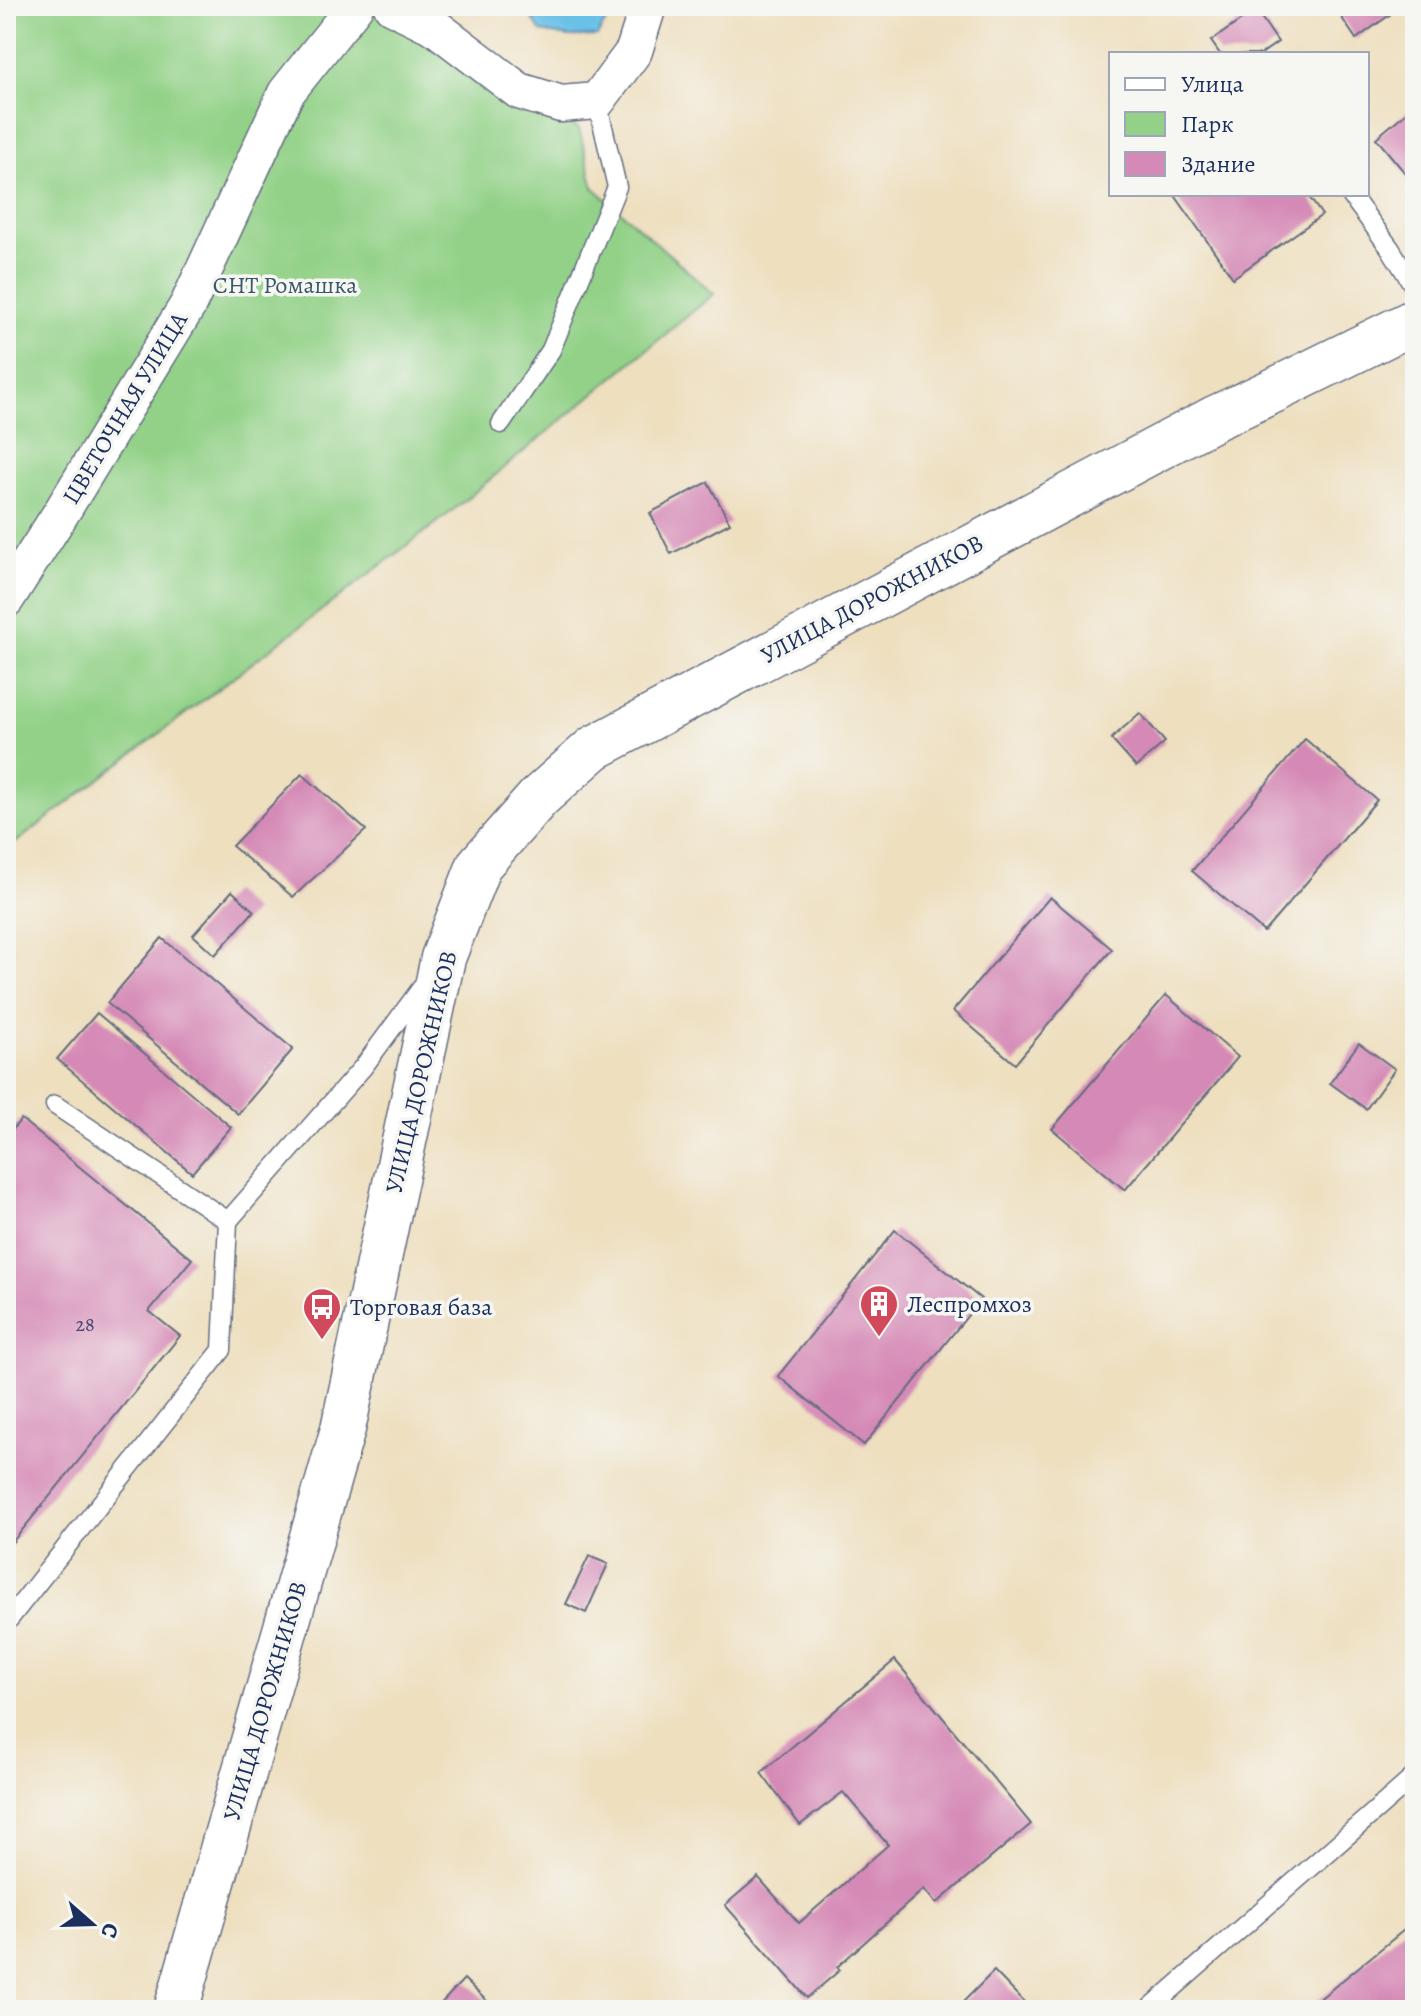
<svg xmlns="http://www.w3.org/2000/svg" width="1421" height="2016" font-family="Alegreya,serif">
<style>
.green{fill:#92d187;stroke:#568072;stroke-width:2}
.water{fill:#6ac1e7;stroke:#4278a2;stroke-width:2}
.building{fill:#d589b6}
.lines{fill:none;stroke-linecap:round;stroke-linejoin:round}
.service-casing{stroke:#656d80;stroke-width:21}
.minor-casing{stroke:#656d80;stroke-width:39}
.tertiary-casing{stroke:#656d80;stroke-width:47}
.service{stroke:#fff;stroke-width:18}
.minor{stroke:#fff;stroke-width:36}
.tertiary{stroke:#fff;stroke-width:44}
.labels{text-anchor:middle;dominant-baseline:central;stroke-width:7;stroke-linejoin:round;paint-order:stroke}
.number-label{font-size:20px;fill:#4a4674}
.park-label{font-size:24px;fill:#395868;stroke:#f6f6f2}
.street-label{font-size:24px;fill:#1b2f5e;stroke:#f6f6f2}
.poi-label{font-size:24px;fill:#1b2f5e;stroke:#f6f6f2;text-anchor:start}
</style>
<rect width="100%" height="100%" fill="#f6f6f2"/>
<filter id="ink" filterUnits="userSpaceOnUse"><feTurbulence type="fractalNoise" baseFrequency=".0125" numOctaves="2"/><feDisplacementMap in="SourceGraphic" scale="16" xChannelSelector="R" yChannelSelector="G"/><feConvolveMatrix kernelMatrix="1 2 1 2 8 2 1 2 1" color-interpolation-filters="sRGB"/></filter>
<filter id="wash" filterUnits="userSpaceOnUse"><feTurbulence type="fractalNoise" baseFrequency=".006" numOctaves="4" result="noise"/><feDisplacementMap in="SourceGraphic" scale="32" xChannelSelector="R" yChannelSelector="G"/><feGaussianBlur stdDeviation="1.8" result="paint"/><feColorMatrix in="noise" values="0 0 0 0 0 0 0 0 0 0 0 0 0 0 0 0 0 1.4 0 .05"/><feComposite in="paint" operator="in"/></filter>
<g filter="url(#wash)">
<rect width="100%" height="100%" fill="#eedfbf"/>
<!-- green -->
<path class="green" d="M 6,6 L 367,6 L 387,22 L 579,129 L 594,188 L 714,294 L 447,515 L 6,850 Z"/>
<!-- water -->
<path class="water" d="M 525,6 L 615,6 L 597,36 L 570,37 L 541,32 Z"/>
<g id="blocks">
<!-- building -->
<g class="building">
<path d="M 1334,6 L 1402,6 L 1356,39 Z"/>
<path d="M 1256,10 L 1278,42 L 1261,54 L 1220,54 L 1211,41 Z"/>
<path d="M 1415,105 L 1415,185 L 1376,138 Z"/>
<path d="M 1174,194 L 1307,194 L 1322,215 L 1233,278 Z"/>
<path d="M 708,482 L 730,523 L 671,554 L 650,513 Z"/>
<path d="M 1140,713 L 1165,742 L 1136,767 L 1111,739 Z"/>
<path d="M 1305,739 L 1377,800 L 1264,932 L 1192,871 Z"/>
<path d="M 302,774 L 366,830 L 293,897 L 232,846 Z"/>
<path d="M 232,891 L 254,911 L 215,955 L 193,935 Z"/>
<path d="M 1050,897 L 1112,949 L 1015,1064 L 953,1011 Z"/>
<path d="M 162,938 L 293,1049 L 238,1114 L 107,1003 Z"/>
<path d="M 1166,995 L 1238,1057 L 1125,1190 L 1052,1129 Z"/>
<path d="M 97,1013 L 231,1127 L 192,1173 L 57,1059 Z"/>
<path d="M 1359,1043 L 1395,1069 L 1366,1109 L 1330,1083 Z"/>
<path d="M 21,1119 L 192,1259 L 149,1311 L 180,1336 L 6,1550 L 6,1138 Z"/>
<path d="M 895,1230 L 981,1299 L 864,1445 L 778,1376 Z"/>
<path d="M 589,1556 L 608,1564 L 586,1613 L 566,1604 Z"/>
<path d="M 895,1660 L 1031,1824 L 936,1904 L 924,1889 L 837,1967 L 840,1970 L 807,1998 L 725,1905 L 758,1877 L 799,1923 L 888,1845 L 843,1792 L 800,1825 L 761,1773 Z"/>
<path d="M 1415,1921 L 1415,2010 L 1306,2010 Z"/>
<path d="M 994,1971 L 1025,2003 L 1018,2010 L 955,2010 Z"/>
<path d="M 464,1979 L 496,2010 L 435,2010 Z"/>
</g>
</g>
</g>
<g filter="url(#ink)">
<use href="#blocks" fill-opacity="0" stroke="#656d80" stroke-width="2"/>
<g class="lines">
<defs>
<g id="service">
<path d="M 1350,194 L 1390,248 L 1415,288"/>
<path d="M 501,424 L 551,350 L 617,187 L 597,101"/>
<path d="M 55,1105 L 228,1221 L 364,1066 L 425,983"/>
<path d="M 6,1623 L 222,1350 L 228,1221"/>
<path d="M 1148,2010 L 1415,1776"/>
</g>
<g id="minor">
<path d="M 392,6 L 435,27 L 519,91 L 561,104 L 597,101 L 634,51 L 648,6"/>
<path d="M 6,599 L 61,513 L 188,305 L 286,93 L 355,6"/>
</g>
<path id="tertiary" d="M 176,2010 L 343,1429 L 443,958 L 479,865 L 539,797 L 594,748 L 1215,418 L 1275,390 L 1415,321"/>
</defs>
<!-- service casing -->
<use href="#service" class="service-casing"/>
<!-- minor casing -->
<use href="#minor" class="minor-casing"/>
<!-- tertiary casing -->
<use href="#tertiary" class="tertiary-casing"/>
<!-- service -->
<use href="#service" class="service"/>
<!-- minor -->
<use href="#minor" class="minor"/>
<!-- tertiary -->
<use href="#tertiary" class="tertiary"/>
</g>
</g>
<!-- icons -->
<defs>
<symbol id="building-pin" viewBox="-11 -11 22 30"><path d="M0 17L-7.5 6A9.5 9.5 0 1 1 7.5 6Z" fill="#d1495b" stroke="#f6f6f2"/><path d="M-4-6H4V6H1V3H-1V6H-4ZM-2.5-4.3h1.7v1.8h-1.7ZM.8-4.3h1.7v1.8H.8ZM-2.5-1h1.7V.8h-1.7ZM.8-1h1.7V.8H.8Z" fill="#fff"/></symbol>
<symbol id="bus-pin" viewBox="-11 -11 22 30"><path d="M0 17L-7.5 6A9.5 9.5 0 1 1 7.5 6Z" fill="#d1495b" stroke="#f6f6f2"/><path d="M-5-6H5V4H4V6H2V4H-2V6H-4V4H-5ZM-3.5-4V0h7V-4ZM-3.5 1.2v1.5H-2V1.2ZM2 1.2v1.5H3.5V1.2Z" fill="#fff"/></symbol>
</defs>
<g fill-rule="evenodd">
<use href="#building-pin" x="857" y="1282" width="44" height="60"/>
<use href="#bus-pin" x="300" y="1285" width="44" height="60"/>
</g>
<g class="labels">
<!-- number labels -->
<g class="number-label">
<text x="85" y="1324">28</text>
</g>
<!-- park labels -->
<g class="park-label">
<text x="285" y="285">СНТ Ромашка</text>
</g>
<!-- street labels -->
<g class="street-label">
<text transform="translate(125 408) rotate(-59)">ЦВЕТОЧНАЯ УЛИЦА</text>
<text transform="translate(872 599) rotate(-28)">УЛИЦА ДОРОЖНИКОВ</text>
<text transform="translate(421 1072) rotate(-77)">УЛИЦА ДОРОЖНИКОВ</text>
<text transform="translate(265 1701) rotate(-74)">УЛИЦА ДОРОЖНИКОВ</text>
</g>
<!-- poi labels -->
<g class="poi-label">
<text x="907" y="1304">Леспромхоз</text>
<text x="350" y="1307">Торговая база</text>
</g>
</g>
<!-- margin -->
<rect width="1421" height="2016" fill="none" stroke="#f6f6f2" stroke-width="32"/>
<!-- legend -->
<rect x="1109" y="52" width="260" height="144" fill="#f6f6f2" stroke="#9ea6b7" stroke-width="2"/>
<rect x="1125" y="78" width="40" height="12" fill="#ffffff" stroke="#9ea6b7" stroke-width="2"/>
<text x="1181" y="92" font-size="24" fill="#1b2f5e">Улица</text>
<rect x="1125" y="112" width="40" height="24" fill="#92d187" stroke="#9ea6b7" stroke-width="2"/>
<text x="1181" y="132" font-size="24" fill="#1b2f5e">Парк</text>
<rect x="1125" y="152" width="40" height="24" fill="#d589b6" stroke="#9ea6b7" stroke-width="2"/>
<text x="1181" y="172" font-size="24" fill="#1b2f5e">Здание</text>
<!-- north arrow -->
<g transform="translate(92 1924) rotate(110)" stroke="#f6f6f2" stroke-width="6" paint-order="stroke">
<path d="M0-6L14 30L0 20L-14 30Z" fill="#1b2f5e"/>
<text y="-12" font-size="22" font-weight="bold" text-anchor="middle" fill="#1b2f5e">С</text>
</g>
</svg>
